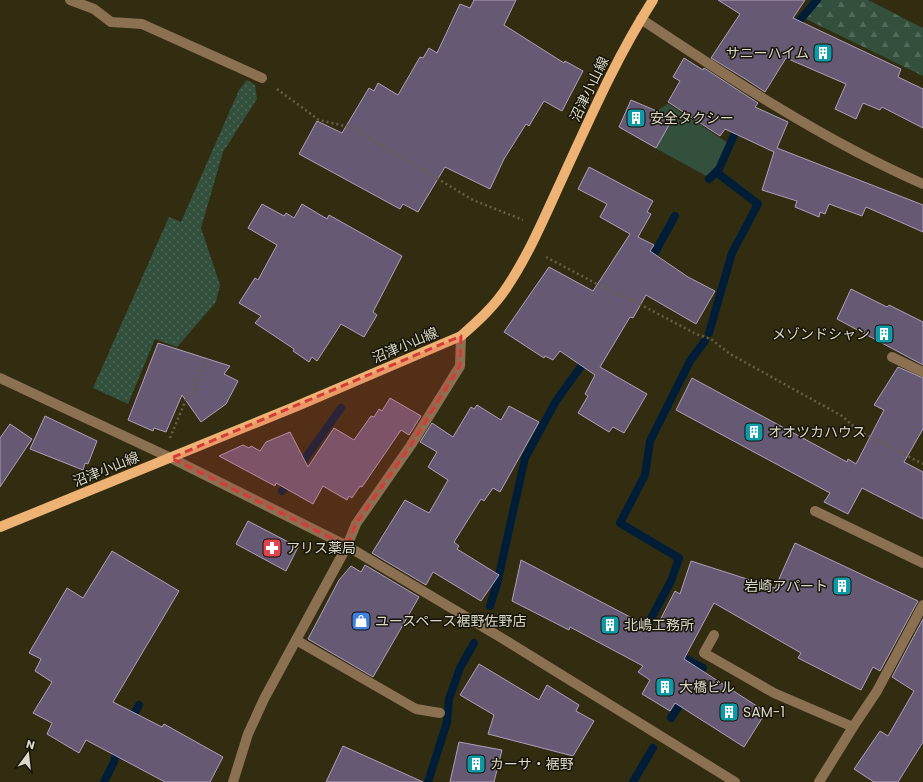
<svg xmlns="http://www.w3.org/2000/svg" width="923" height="782" font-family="Poppins,'Noto Sans JP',sans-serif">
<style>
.grass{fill:url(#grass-dots)}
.forest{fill:url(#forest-firs)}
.green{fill:#33503d}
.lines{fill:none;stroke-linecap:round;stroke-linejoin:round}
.stream{stroke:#001d38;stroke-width:8}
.building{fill:#665973;stroke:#aea0bc}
.path{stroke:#656048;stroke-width:2.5;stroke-dasharray:2 3;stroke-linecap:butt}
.minor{stroke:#8c7052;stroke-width:10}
.major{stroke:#eeb274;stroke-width:10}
.marked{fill:#d73a38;fill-opacity:0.2;stroke:#d73a38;stroke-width:3;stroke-dasharray:8 5;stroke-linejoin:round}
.labels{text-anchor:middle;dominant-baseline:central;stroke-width:3;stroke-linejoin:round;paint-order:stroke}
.poi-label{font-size:14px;fill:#dcd9c9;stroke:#171409;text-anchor:start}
.street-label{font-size:14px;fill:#dcd9c9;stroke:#171409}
</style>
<defs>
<pattern id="grass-dots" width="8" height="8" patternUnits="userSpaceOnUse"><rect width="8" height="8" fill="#33503d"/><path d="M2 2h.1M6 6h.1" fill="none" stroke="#506958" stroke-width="1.8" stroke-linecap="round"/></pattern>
<pattern id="forest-firs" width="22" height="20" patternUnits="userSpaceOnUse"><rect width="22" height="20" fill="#33503d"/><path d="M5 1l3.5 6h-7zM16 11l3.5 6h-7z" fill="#506958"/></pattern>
</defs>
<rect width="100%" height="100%" fill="#322c11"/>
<!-- grass -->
<path class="grass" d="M 247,80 L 255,85 L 257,99 L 223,152 L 201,228 L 220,285 L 216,302 L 177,347 L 155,339 L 128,404 L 93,388 L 169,217 L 181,222 L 239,90 Z"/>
<!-- forest -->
<path class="forest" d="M 820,0 L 868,0 L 923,28 L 923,76 L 806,19 Z"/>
<!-- green -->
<path class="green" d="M 668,104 L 728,143 L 717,167 L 706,176 L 639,139 L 653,113 Z"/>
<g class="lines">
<!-- stream -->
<g class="stream">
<path d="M 793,28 L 817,0"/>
<path d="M 709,179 L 719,169 L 739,124"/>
<path d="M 649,263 L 675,216"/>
<path d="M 709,333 L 732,253 L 758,204 L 716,172"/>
<path d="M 299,467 L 341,408"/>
<path d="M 282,491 L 290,480"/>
<path d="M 490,606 L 497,584 L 525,458 L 556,401 L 587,358"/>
<path d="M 642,635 L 671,581 L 679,558 L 620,523 L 645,475 L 650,441 L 690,361 L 705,341"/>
<path d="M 675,653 L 703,668 L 697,678"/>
<path d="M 671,718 L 685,697"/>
<path d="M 130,722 L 139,705"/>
<path d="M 104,782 L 114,762 L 118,747"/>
<path d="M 428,782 L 447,722 L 449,699 L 460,668 L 474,643"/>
<path d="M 633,782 L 653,748"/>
</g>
</g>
<!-- building -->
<g class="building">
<path d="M 474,0 L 516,0 L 504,25 L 564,63 L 565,61 L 583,71 L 562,111 L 544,101 L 529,126 L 526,124 L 504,159 L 490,189 L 445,167 L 418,212 L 403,204 L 400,209 L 299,154 L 317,121 L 342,133 L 369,88 L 374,91 L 378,83 L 398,95 L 420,57 L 423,58 L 429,48 L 437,53 L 460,4 L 470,8 Z"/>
<path d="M 718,0 L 805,0 L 793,18 L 901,69 L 898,77 L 923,89 L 923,128 L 882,107 L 880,110 L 863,103 L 856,119 L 835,109 L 846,84 L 786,58 L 765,92 L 747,80 L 711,58 L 740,14 Z"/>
<path d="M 684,58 L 703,70 L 704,68 L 758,103 L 755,107 L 788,122 L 777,148 L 923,205 L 923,232 L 866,207 L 862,216 L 829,204 L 825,214 L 820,212 L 819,217 L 795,207 L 797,201 L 762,190 L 774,152 L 725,129 L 720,136 L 668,102 L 680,81 L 673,77 Z"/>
<path d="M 631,100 L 673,118 L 656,148 L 619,127 Z"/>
<path d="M 589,167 L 653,201 L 647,212 L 651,214 L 638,237 L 654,245 L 650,251 L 688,277 L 715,291 L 696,324 L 646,295 L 633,318 L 630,317 L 600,367 L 647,394 L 624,433 L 613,427 L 609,432 L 578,413 L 588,396 L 585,394 L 595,375 L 560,351 L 553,360 L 545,356 L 544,358 L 504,332 L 549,267 L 593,291 L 630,234 L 600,217 L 607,204 L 578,189 Z"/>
<path d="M 262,204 L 284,216 L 286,213 L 294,218 L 302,204 L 327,219 L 329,215 L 402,256 L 373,312 L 377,315 L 364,337 L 341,324 L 317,361 L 312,357 L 309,362 L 293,351 L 294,349 L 255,323 L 261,316 L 239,303 L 255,278 L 258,280 L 277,245 L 248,228 Z"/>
<path d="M 851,289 L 887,307 L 889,305 L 923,322 L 923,365 L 837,319 Z"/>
<path d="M 158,343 L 230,366 L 224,374 L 238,381 L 226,404 L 201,422 L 182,395 L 166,432 L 154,428 L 153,431 L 128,420 Z"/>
<path d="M 898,367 L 923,378 L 923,429 L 904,462 L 923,472 L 923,519 L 862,488 L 848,514 L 824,502 L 830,493 L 676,410 L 692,378 L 847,462 L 848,459 L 856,464 L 884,410 L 874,405 Z"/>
<path d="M 390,398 L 421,416 L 409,435 L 401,430 L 362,487 L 360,486 L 352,498 L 349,496 L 347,500 L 323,486 L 313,504 L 276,483 L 275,486 L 219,456 L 243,445 L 249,448 L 251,446 L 260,451 L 266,442 L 290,432 L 308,467 L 334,428 L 354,440 L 371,416 L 374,417 L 379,409 L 382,411 Z"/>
<path d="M 477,405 L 501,420 L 509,406 L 539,422 L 500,492 L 493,488 L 484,501 L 481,499 L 454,542 L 459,546 L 457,549 L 499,575 L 481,601 L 433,572 L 426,585 L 372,553 L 405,500 L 429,513 L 448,480 L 428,467 L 437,452 L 420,442 L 432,423 L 453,437 L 471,407 L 474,409 Z"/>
<path d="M 45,416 L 97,441 L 88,464 L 85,463 L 83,470 L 30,449 Z"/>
<path d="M 10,424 L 32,439 L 0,487 L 0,438 Z"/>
<path d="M 248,521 L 298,547 L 286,571 L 236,544 Z"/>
<path d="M 795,543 L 918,601 L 880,671 L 873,667 L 861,690 L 798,658 L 801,653 L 714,603 L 684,659 L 766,712 L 744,747 L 675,703 L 670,711 L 642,694 L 650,680 L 638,672 L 643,666 L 570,627 L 569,630 L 512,601 L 521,560 L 655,630 L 675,591 L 680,594 L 691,561 L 775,588 Z"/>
<path d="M 112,551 L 179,591 L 113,702 L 162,727 L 164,724 L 223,757 L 210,782 L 165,782 L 86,740 L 79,753 L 47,734 L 52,723 L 33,713 L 52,682 L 35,671 L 41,659 L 29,653 L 67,588 L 83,598 Z"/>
<path d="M 365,565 L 419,597 L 373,677 L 308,639 L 339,580 L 351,566 L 361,572 Z"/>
<path d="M 923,619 L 923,742 L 898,782 L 874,782 L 854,769 L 880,731 L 888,736 L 914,691 L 892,677 Z"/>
<path d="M 479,664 L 539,700 L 547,685 L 579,705 L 576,711 L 594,721 L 573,756 L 488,734 L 494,715 L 460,695 Z"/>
<path d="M 459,742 L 502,750 L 494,782 L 450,782 Z"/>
<path d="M 343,746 L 423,782 L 326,782 Z"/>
</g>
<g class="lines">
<!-- path -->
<g class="path">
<path d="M 277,89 L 319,120 L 353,128 L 473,200 L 523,220"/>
<path d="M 546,257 L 614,293 L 632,300 L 696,334 L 711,339 L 730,354 L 842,416 L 859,431 L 923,464"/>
<path d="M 170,438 L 187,397 L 194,393 L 205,359"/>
</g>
<!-- minor -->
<g class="minor">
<path d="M 70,0 L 94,9 L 111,22 L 142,24 L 262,78"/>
<path d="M 641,19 C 731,79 823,140 923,184"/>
<path d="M 892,357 L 923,372"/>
<path d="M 0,378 L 171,458 L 347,546 L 500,637 L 735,782"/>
<path d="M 815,511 L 923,563"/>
<path d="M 714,635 L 704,653 L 774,693 L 853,727"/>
<path d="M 296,640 L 416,709 L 440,713"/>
<path d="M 233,782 L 248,734 L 264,699 L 347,546 L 356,524 L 411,445 L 460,366 L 461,336"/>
<path d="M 819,782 L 853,727 L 877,691 L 923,605"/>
</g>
<!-- major -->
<path class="major" d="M 0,527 L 297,406 L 461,336 C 477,322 495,306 507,287 C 529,254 545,216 562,179 C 590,118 617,56 653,0"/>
</g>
<!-- marked area -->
<path class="marked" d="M 461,336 L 460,366 L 411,445 L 356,524 L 347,546 L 171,458 Z"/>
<!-- icons -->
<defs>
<symbol id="building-square" viewBox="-11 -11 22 22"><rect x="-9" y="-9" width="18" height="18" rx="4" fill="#0f9aa8" stroke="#171409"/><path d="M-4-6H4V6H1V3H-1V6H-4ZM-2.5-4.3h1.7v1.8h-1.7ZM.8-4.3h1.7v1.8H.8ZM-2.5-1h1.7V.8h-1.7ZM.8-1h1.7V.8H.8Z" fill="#fff"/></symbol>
<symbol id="pharmacy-square" viewBox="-11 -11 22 22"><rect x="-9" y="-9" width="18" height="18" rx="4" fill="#e0444e" stroke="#171409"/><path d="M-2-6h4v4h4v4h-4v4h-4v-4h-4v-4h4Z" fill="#fff"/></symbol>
<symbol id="shop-square" viewBox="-11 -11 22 22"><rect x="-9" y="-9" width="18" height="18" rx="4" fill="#3f7fe0" stroke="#171409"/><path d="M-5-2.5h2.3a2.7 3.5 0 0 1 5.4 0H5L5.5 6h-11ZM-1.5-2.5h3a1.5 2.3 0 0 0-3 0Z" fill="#fff"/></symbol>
</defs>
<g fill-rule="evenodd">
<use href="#building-square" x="812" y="42" width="22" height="22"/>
<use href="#building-square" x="625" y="107" width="22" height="22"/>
<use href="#building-square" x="873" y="323" width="22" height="22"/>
<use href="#building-square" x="743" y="421" width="22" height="22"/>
<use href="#pharmacy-square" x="261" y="537" width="22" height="22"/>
<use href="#building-square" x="831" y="575" width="22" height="22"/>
<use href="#shop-square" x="350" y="610" width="22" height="22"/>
<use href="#building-square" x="599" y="614" width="22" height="22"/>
<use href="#building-square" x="654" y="676" width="22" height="22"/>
<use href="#building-square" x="718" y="701" width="22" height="22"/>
<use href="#building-square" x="465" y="753" width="22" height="22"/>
</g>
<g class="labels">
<!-- poi labels -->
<g class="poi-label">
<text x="809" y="53" text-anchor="end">サニーハイム</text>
<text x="650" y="118">安全タクシー</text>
<text x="870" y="334" text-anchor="end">メゾンドシャン</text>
<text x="768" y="432">オオツカハウス</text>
<text x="286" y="548">アリス薬局</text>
<text x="828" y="586" text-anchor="end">岩崎アパート</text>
<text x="375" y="621">ユースペース裾野佐野店</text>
<text x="624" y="625">北嶋工務所</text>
<text x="679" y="687">大橋ビル</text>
<text x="743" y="712">SAM-1</text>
<text x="490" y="764">カーサ・裾野</text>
</g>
<!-- street labels -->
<g class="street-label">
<text transform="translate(589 89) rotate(-64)">沼津小山線</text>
<text transform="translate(405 345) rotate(-23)">沼津小山線</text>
<text transform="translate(106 469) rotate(-22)">沼津小山線</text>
</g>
</g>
<!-- north arrow -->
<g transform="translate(28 754) rotate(15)" stroke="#171409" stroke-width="3" paint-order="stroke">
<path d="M0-3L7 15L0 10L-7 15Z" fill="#dcd9c9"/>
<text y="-6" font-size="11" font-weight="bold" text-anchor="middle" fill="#dcd9c9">N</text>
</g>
</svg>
